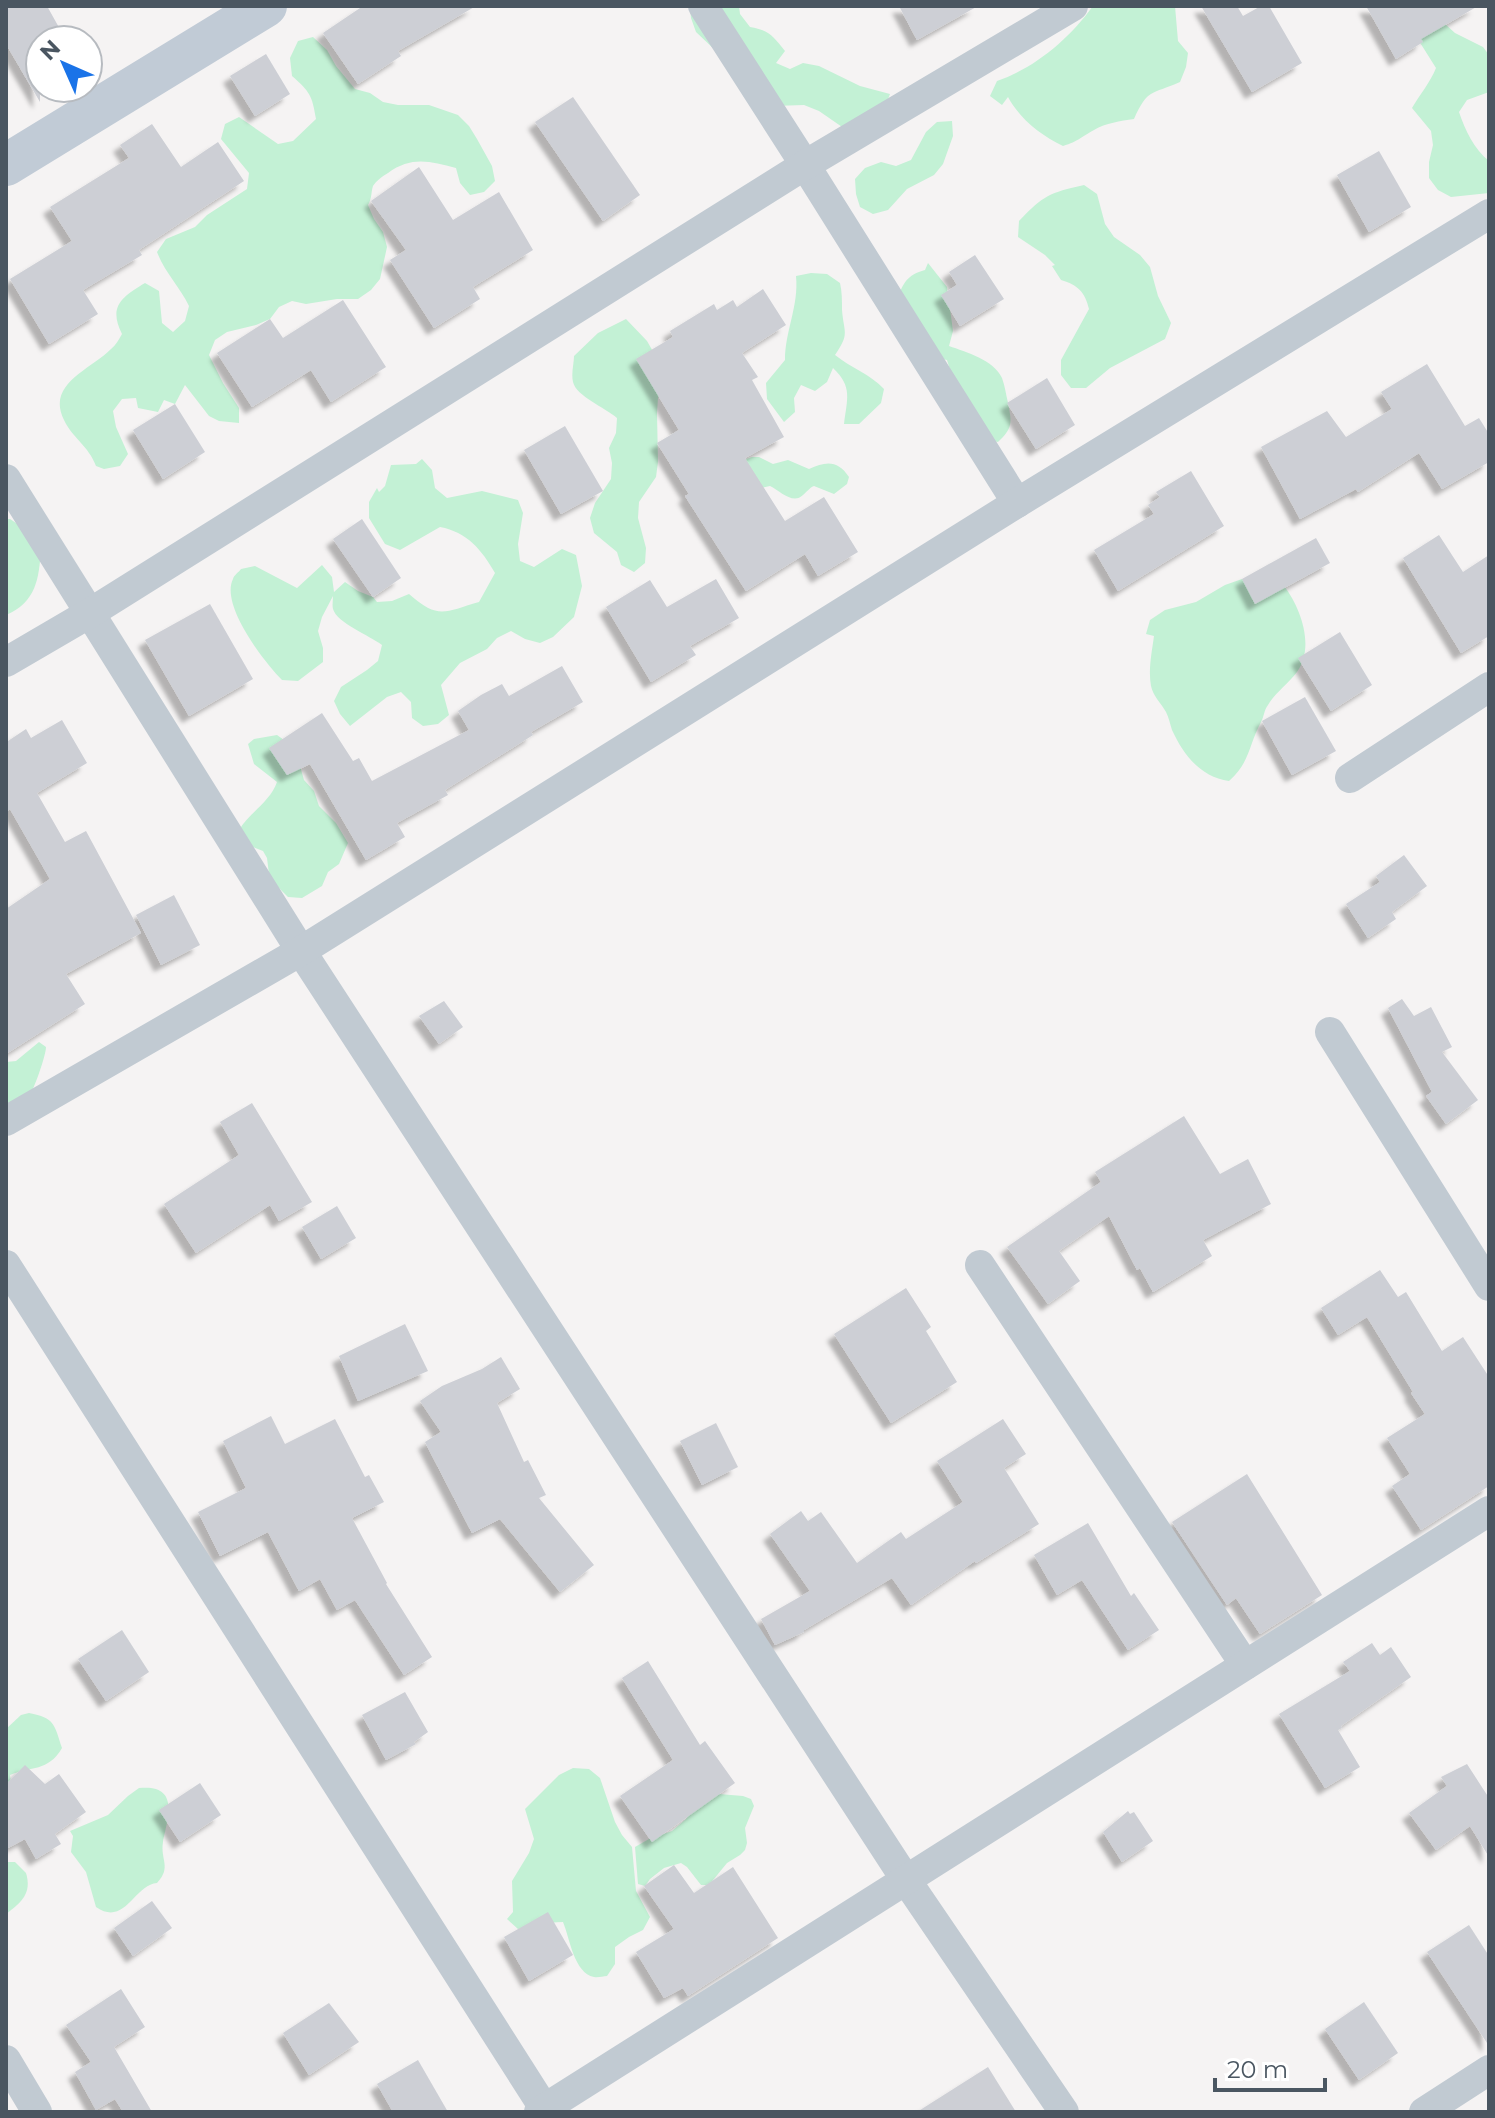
<svg xmlns="http://www.w3.org/2000/svg" width="1495" height="2118" font-family="Montserrat,sans-serif">
<style>
.green{fill:#c3f1d5}
.building{fill:#cdcfd5;filter:url(#shadow)}
.lines{fill:none;stroke-linecap:round;stroke-linejoin:round}
.street{stroke:#c1cad2;stroke-width:30}
.secondary{stroke:#c1cbd6;stroke-width:42}
</style>
<defs>
<filter id="shadow"><feDropShadow dx="-7" dy="7" stdDeviation="2" flood-color="#0004"/></filter>
</defs>
<rect width="100%" height="100%" fill="#f5f3f3"/>
<!-- green -->
<g class="green">
<path d="M 690,6 L 739,6 L 740,14 L 750,27 C 769,30 773,36 785,51 L 776,63 L 790,69 L 803,63 L 819,66 L 860,86 L 890,94 L 881,118 L 845,129 L 819,111 L 804,105 L 774,106 L 696,32 L 691,18 Z"/>
<path d="M 1093,6 L 1175,6 L 1178,41 L 1188,53 L 1186,67 L 1180,82 C 1151,95 1148,88 1134,119 C 1120,121 1106,123 1094,130 C 1081,137 1079,141 1063,146 C 1040,135 1020,119 1008,97 L 1002,105 L 990,96 L 997,81 C 1035,68 1069,39 1093,6 Z"/>
<path d="M 1445,24 L 1455,33 L 1483,47 L 1489,55 L 1489,92 L 1467,100 L 1459,112 C 1465,130 1474,149 1489,161 L 1489,193 L 1451,197 L 1438,190 L 1429,178 L 1429,162 L 1433,145 L 1431,131 L 1412,108 C 1420,94 1430,83 1436,68 L 1419,41 L 1427,27 Z"/>
<path d="M 313,37 L 327,50 L 336,66 L 355,89 L 370,93 L 383,102 L 398,105 L 429,105 L 458,115 L 469,126 L 477,139 L 492,166 L 495,181 L 484,192 L 470,195 L 460,183 L 456,168 C 430,161 411,156 388,173 C 383,176 376,181 373,186 C 371,192 372,198 368,205 L 374,219 L 383,232 L 387,247 L 380,279 L 371,290 L 358,299 L 337,299 L 306,304 L 292,301 L 279,307 L 270,319 L 256,325 L 227,332 L 215,340 L 209,355 L 223,383 L 239,408 L 239,423 L 219,421 L 209,416 L 185,385 L 175,404 L 164,400 L 158,412 L 138,408 L 136,398 L 122,399 L 113,411 L 116,427 L 128,454 L 120,466 L 104,469 L 96,466 C 88,445 73,439 64,420 C 46,384 90,370 111,349 C 116,345 119,339 122,334 C 108,306 122,297 145,283 L 159,291 L 162,323 L 173,332 L 185,321 L 189,306 C 180,287 165,273 157,252 L 166,239 L 195,227 L 207,215 L 247,189 L 249,173 L 221,139 L 225,124 L 239,117 L 278,144 L 293,141 L 316,119 C 312,95 310,92 292,76 L 290,58 L 298,41 Z"/>
<path d="M 952,121 L 953,136 L 943,164 L 934,175 L 907,189 L 888,210 L 873,214 L 860,207 L 856,194 L 855,179 L 865,168 L 881,162 L 896,166 L 911,160 L 926,132 L 937,122 Z"/>
<path d="M 1084,185 L 1097,194 L 1105,224 L 1114,237 L 1140,255 L 1150,267 L 1158,296 L 1171,323 L 1165,339 L 1110,368 L 1086,388 L 1071,388 L 1061,375 L 1061,360 L 1089,309 C 1085,292 1078,285 1061,280 L 1052,266 L 1055,265 L 1045,255 L 1018,237 L 1019,221 C 1044,195 1049,193 1084,185 Z"/>
<path d="M 928,263 L 947,287 L 953,331 L 949,346 C 966,352 994,360 1002,378 C 1005,386 1006,395 1008,403 C 1012,423 1013,428 998,442 L 981,439 L 951,373 L 947,360 L 932,357 L 897,299 C 904,282 907,275 925,270 Z"/>
<path d="M 811,273 L 827,274 L 840,283 C 842,292 842,300 842,310 C 844,334 850,333 835,355 C 851,368 870,374 884,389 L 881,403 L 859,424 L 844,424 C 847,399 853,387 833,368 L 827,382 L 815,391 L 801,385 L 794,398 L 795,412 L 784,422 L 767,399 L 766,383 L 785,360 C 785,331 799,306 796,276 Z"/>
<path d="M 626,319 L 647,341 L 655,355 L 663,384 L 658,398 L 657,413 L 658,462 L 656,477 L 639,502 L 638,518 L 646,548 L 645,563 L 634,572 L 621,565 L 617,552 L 594,533 L 590,518 L 595,503 L 611,479 L 612,463 L 609,448 L 616,433 L 617,418 C 606,408 576,396 573,382 C 571,374 574,363 574,356 L 598,333 Z"/>
<path d="M 752,457 L 759,457 L 773,464 L 788,460 L 809,469 C 826,461 838,460 849,477 L 847,484 L 834,494 L 814,486 C 809,488 807,492 803,495 C 793,505 780,491 770,486 L 756,489 L 741,461 Z"/>
<path d="M 422,459 L 432,470 L 435,488 L 447,498 L 482,491 L 518,500 L 523,513 L 518,544 L 520,561 L 534,567 L 562,549 L 576,555 L 582,586 L 574,617 L 553,637 L 540,643 L 525,639 L 511,631 L 497,638 L 487,649 L 460,663 L 441,685 L 449,715 L 438,724 L 423,726 L 412,718 L 411,702 L 401,692 L 387,697 L 350,726 L 340,714 L 334,701 L 341,687 L 367,670 L 378,661 L 382,645 C 369,635 337,623 333,609 C 332,605 333,600 333,596 L 322,617 L 318,631 L 323,648 L 323,662 L 298,681 L 282,680 C 264,662 220,605 233,579 C 234,575 238,573 241,569 L 255,566 L 297,588 L 322,565 L 332,577 L 334,592 L 345,582 L 358,591 L 373,597 L 377,602 L 392,601 L 409,594 C 439,620 444,612 479,602 L 495,573 C 482,550 467,532 440,527 L 400,550 L 385,544 L 369,518 L 369,502 L 377,488 L 379,492 L 385,486 L 391,465 L 416,464 Z"/>
<path d="M 6,519 L 10,519 L 22,527 L 41,549 C 39,579 36,602 6,615 Z"/>
<path d="M 1242,579 L 1284,586 C 1301,608 1315,647 1297,672 C 1288,684 1275,693 1268,705 C 1264,710 1264,717 1261,722 C 1249,744 1250,763 1229,781 C 1201,777 1184,756 1172,730 C 1170,724 1169,718 1166,712 C 1161,703 1153,696 1151,686 C 1148,670 1152,651 1154,636 L 1146,634 L 1150,620 L 1165,610 L 1196,602 L 1225,585 Z"/>
<path d="M 277,735 L 284,740 L 300,766 L 304,780 L 314,791 L 319,806 L 336,823 L 348,843 L 339,864 L 328,872 L 322,886 L 302,898 L 288,897 L 277,886 L 269,874 L 267,858 L 263,851 L 243,843 L 239,830 C 250,812 270,802 277,782 L 254,764 L 248,744 L 254,739 Z"/>
<path d="M 39,1042 L 46,1047 C 46,1055 34,1090 29,1096 C 23,1104 13,1111 6,1119 L 6,1062 L 16,1061 Z"/>
<path d="M 29,1713 C 55,1718 54,1724 62,1748 C 48,1772 31,1766 10,1775 L 11,1783 L 6,1794 L 6,1729 L 21,1715 Z"/>
<path d="M 573,1768 L 589,1769 L 600,1778 L 615,1822 L 622,1835 L 632,1847 L 636,1891 L 650,1917 L 643,1930 L 629,1937 L 615,1947 L 615,1964 L 607,1976 C 603,1976 598,1978 594,1977 C 574,1973 570,1939 563,1922 C 547,1922 533,1927 518,1929 L 507,1919 L 513,1912 L 512,1881 L 529,1853 L 534,1839 L 525,1809 L 559,1775 Z"/>
<path d="M 139,1788 C 180,1784 168,1817 163,1842 C 160,1860 172,1867 157,1883 C 134,1885 125,1927 96,1907 L 86,1872 L 71,1852 L 73,1836 L 70,1831 L 108,1815 L 128,1796 Z"/>
<path d="M 719,1794 L 743,1796 L 751,1799 L 754,1806 L 745,1828 L 747,1843 L 745,1850 L 740,1855 L 727,1863 L 709,1885 L 701,1885 L 687,1867 L 681,1863 L 664,1868 L 650,1879 L 645,1886 L 638,1884 L 635,1847 L 649,1839 L 672,1831 L 686,1819 L 691,1812 Z"/>
<path d="M 6,1862 L 15,1862 L 26,1873 C 32,1893 22,1902 6,1914 Z"/>
</g>
<!-- building -->
<g class="building">
<path d="M 6,6 L 47,6 L 66,40 L 40,40 L 40,102 L 6,44 Z"/>
<path d="M 363,6 L 476,6 L 398,51 L 401,56 L 358,84 L 323,33 Z"/>
<path d="M 899,6 L 978,6 L 917,40 Z"/>
<path d="M 1201,6 L 1237,6 L 1243,16 L 1261,6 L 1269,6 L 1302,63 L 1252,92 Z"/>
<path d="M 1366,6 L 1478,6 L 1421,39 L 1423,42 L 1396,59 Z"/>
<path d="M 266,54 L 290,94 L 255,116 L 230,76 Z"/>
<path d="M 573,97 L 640,195 L 603,221 L 535,122 Z"/>
<path d="M 152,124 L 181,167 L 218,142 L 244,181 L 139,250 L 142,255 L 83,290 L 98,314 L 49,344 L 10,279 L 72,241 L 50,207 L 129,158 L 120,145 Z"/>
<path d="M 1379,151 L 1411,207 L 1369,232 L 1337,175 Z"/>
<path d="M 419,167 L 453,220 L 499,192 L 533,250 L 473,287 L 480,299 L 434,328 L 390,260 L 406,250 L 371,201 Z"/>
<path d="M 975,255 L 1004,299 L 960,326 L 941,295 L 957,285 L 949,272 Z"/>
<path d="M 763,289 L 786,325 L 742,353 L 758,377 L 752,380 L 784,437 L 745,458 L 785,521 L 824,497 L 858,552 L 818,576 L 805,554 L 746,591 L 685,496 L 689,494 L 657,443 L 679,430 L 636,359 L 673,337 L 670,331 L 714,304 L 717,310 L 733,300 L 737,307 Z"/>
<path d="M 343,300 L 386,367 L 331,402 L 311,370 L 252,407 L 217,353 L 270,319 L 283,338 Z"/>
<path d="M 1427,364 L 1465,426 L 1479,418 L 1489,434 L 1489,462 L 1442,489 L 1419,453 L 1358,492 L 1356,489 L 1300,519 L 1261,447 L 1327,411 L 1346,437 L 1392,409 L 1381,392 Z"/>
<path d="M 1047,378 L 1075,425 L 1036,449 L 1007,403 Z"/>
<path d="M 175,404 L 205,452 L 163,479 L 133,430 Z"/>
<path d="M 565,426 L 603,491 L 561,514 L 524,450 Z"/>
<path d="M 1191,471 L 1224,526 L 1118,591 L 1094,550 L 1154,514 L 1148,505 L 1160,497 L 1156,492 Z"/>
<path d="M 362,519 L 401,578 L 373,597 L 333,539 Z"/>
<path d="M 1439,535 L 1463,572 L 1489,555 L 1489,636 L 1461,653 L 1403,558 Z"/>
<path d="M 1316,538 L 1330,563 L 1255,604 L 1242,579 Z"/>
<path d="M 716,579 L 739,618 L 690,646 L 696,655 L 651,682 L 606,607 L 650,580 L 667,607 Z"/>
<path d="M 210,604 L 253,679 L 189,716 L 145,640 Z"/>
<path d="M 1340,632 L 1372,685 L 1331,711 L 1298,658 Z"/>
<path d="M 562,666 L 583,702 L 531,732 L 533,735 L 445,790 L 448,795 L 397,823 L 405,837 L 366,860 L 310,764 L 287,775 L 269,748 L 322,713 L 353,761 L 359,758 L 372,781 L 469,730 L 458,711 L 481,695 L 502,684 L 509,696 Z"/>
<path d="M 1305,697 L 1336,751 L 1292,775 L 1262,721 Z"/>
<path d="M 62,720 L 87,763 L 37,793 L 65,842 L 86,831 L 141,933 L 66,974 L 85,1004 L 6,1054 L 6,909 L 50,879 L 10,809 L 6,812 L 6,738 L 8,741 L 26,729 L 31,738 Z"/>
<path d="M 1404,855 L 1427,886 L 1392,912 L 1396,919 L 1368,938 L 1346,904 L 1380,882 L 1376,876 Z"/>
<path d="M 174,895 L 200,945 L 161,965 L 136,915 Z"/>
<path d="M 1402,999 L 1414,1016 L 1431,1007 L 1452,1047 L 1442,1052 L 1478,1100 L 1446,1124 L 1426,1096 L 1432,1092 L 1388,1008 Z"/>
<path d="M 444,1001 L 463,1027 L 439,1044 L 419,1016 Z"/>
<path d="M 252,1103 L 312,1202 L 279,1221 L 270,1205 L 196,1253 L 164,1204 L 239,1155 L 220,1122 Z"/>
<path d="M 1184,1116 L 1220,1174 L 1248,1159 L 1271,1204 L 1203,1240 L 1212,1256 L 1153,1292 L 1140,1268 L 1137,1270 L 1109,1216 L 1059,1251 L 1080,1281 L 1048,1304 L 1007,1247 L 1101,1182 L 1095,1172 Z"/>
<path d="M 337,1206 L 356,1238 L 321,1259 L 302,1227 Z"/>
<path d="M 1380,1270 L 1398,1297 L 1406,1292 L 1442,1351 L 1463,1337 L 1489,1377 L 1489,1486 L 1421,1530 L 1392,1486 L 1410,1474 L 1387,1438 L 1425,1414 L 1411,1393 L 1413,1392 L 1367,1317 L 1338,1335 L 1321,1308 Z"/>
<path d="M 906,1288 L 931,1327 L 926,1331 L 957,1382 L 891,1423 L 834,1334 Z"/>
<path d="M 405,1324 L 428,1371 L 358,1401 L 339,1356 Z"/>
<path d="M 501,1357 L 520,1389 L 497,1403 L 524,1462 L 528,1460 L 546,1495 L 539,1498 L 594,1565 L 560,1592 L 500,1519 L 472,1533 L 425,1442 L 441,1432 L 420,1401 L 442,1386 L 482,1369 Z"/>
<path d="M 271,1416 L 285,1444 L 335,1419 L 365,1477 L 369,1475 L 384,1502 L 352,1518 L 387,1583 L 386,1584 L 432,1657 L 404,1675 L 355,1600 L 337,1610 L 320,1579 L 299,1591 L 268,1532 L 220,1556 L 198,1512 L 246,1488 L 223,1441 Z"/>
<path d="M 1003,1419 L 1026,1454 L 1004,1468 L 1039,1524 L 976,1563 L 975,1561 L 911,1605 L 892,1578 L 804,1630 L 804,1632 L 775,1645 L 761,1619 L 810,1591 L 770,1534 L 801,1511 L 808,1521 L 821,1512 L 857,1563 L 901,1532 L 906,1539 L 963,1502 L 937,1461 Z"/>
<path d="M 716,1423 L 738,1467 L 702,1485 L 680,1441 Z"/>
<path d="M 1247,1474 L 1322,1595 L 1260,1634 L 1236,1598 L 1227,1605 L 1172,1522 Z"/>
<path d="M 1088,1523 L 1131,1596 L 1134,1593 L 1159,1630 L 1128,1650 L 1082,1580 L 1057,1595 L 1034,1555 Z"/>
<path d="M 122,1630 L 149,1672 L 106,1701 L 78,1659 Z"/>
<path d="M 1372,1643 L 1380,1655 L 1391,1647 L 1411,1677 L 1341,1726 L 1342,1728 L 1338,1730 L 1360,1767 L 1325,1788 L 1279,1714 L 1350,1671 L 1343,1662 Z"/>
<path d="M 648,1661 L 700,1745 L 705,1741 L 735,1783 L 652,1842 L 620,1796 L 673,1760 L 622,1678 Z"/>
<path d="M 405,1692 L 428,1732 L 414,1742 L 416,1744 L 386,1760 L 362,1715 Z"/>
<path d="M 1467,1764 L 1489,1798 L 1489,1857 L 1470,1826 L 1436,1850 L 1409,1813 L 1447,1786 L 1441,1777 Z"/>
<path d="M 25,1765 L 45,1784 L 59,1774 L 86,1812 L 55,1834 L 61,1844 L 36,1859 L 25,1839 L 6,1849 L 6,1784 Z"/>
<path d="M 200,1783 L 221,1815 L 180,1842 L 159,1810 Z"/>
<path d="M 1128,1811 L 1130,1814 L 1134,1812 L 1153,1841 L 1122,1862 L 1103,1832 Z"/>
<path d="M 674,1865 L 694,1893 L 733,1867 L 778,1938 L 688,1996 L 683,1988 L 664,1998 L 636,1952 L 674,1929 L 644,1886 Z"/>
<path d="M 152,1901 L 172,1928 L 133,1956 L 114,1928 Z"/>
<path d="M 548,1912 L 573,1955 L 529,1981 L 504,1937 Z"/>
<path d="M 1469,1925 L 1489,1956 L 1489,2046 L 1427,1952 Z"/>
<path d="M 121,1989 L 145,2027 L 114,2047 L 152,2112 L 123,2112 L 115,2099 L 96,2110 L 75,2072 L 91,2062 L 66,2025 Z"/>
<path d="M 1364,2002 L 1398,2053 L 1359,2080 L 1325,2029 Z"/>
<path d="M 329,2003 L 359,2042 L 309,2075 L 283,2033 Z"/>
<path d="M 418,2060 L 448,2112 L 393,2112 L 377,2084 Z"/>
<path d="M 988,2067 L 1016,2112 L 917,2112 Z"/>
</g>
<g class="lines">
<!-- street -->
<g class="street">
<path d="M 703,6 L 805,165 L 1017,503"/>
<path d="M 6,479 L 301,951 L 906,1880 L 1064,2112"/>
<path d="M 6,662 L 90,613 L 805,165 L 1073,6"/>
<path d="M 1350,778 L 1489,687"/>
<path d="M 1330,1032 L 1489,1286"/>
<path d="M 6,1121 L 301,951 L 1017,503 L 1489,214"/>
<path d="M 6,1265 L 544,2108"/>
<path d="M 980,1265 L 1245,1665"/>
<path d="M 6,2060 L 37,2112"/>
<path d="M 539,2112 L 1489,1511"/>
<path d="M 1424,2112 L 1489,2070"/>
</g>
<!-- secondary -->
<path class="secondary" d="M 6,165 L 266,6"/>
</g>
<!-- border -->
<rect width="1495" height="2118" fill="none" stroke="#4a5661" stroke-width="16"/>
<!-- north arrow -->
<g transform="translate(64 64) rotate(315)"><circle r="38" fill="#ffffff" stroke="#b7bbc0" stroke-width="2"/>
<path d="M0-6L14 30L0 20L-14 30Z" fill="#1a73e8"/>
<text y="-12" font-size="22" font-weight="bold" text-anchor="middle" fill="#4a5661">N</text>
</g>
<!-- scale -->
<path d="M1215 2078v12h110v-12" fill="none" stroke="#4a5661" stroke-width="4"/>
<text x="1227" y="2078" font-size="24" fill="#4a5661" stroke="#ffffff" stroke-width="6" paint-order="stroke">20 m</text>
</svg>
